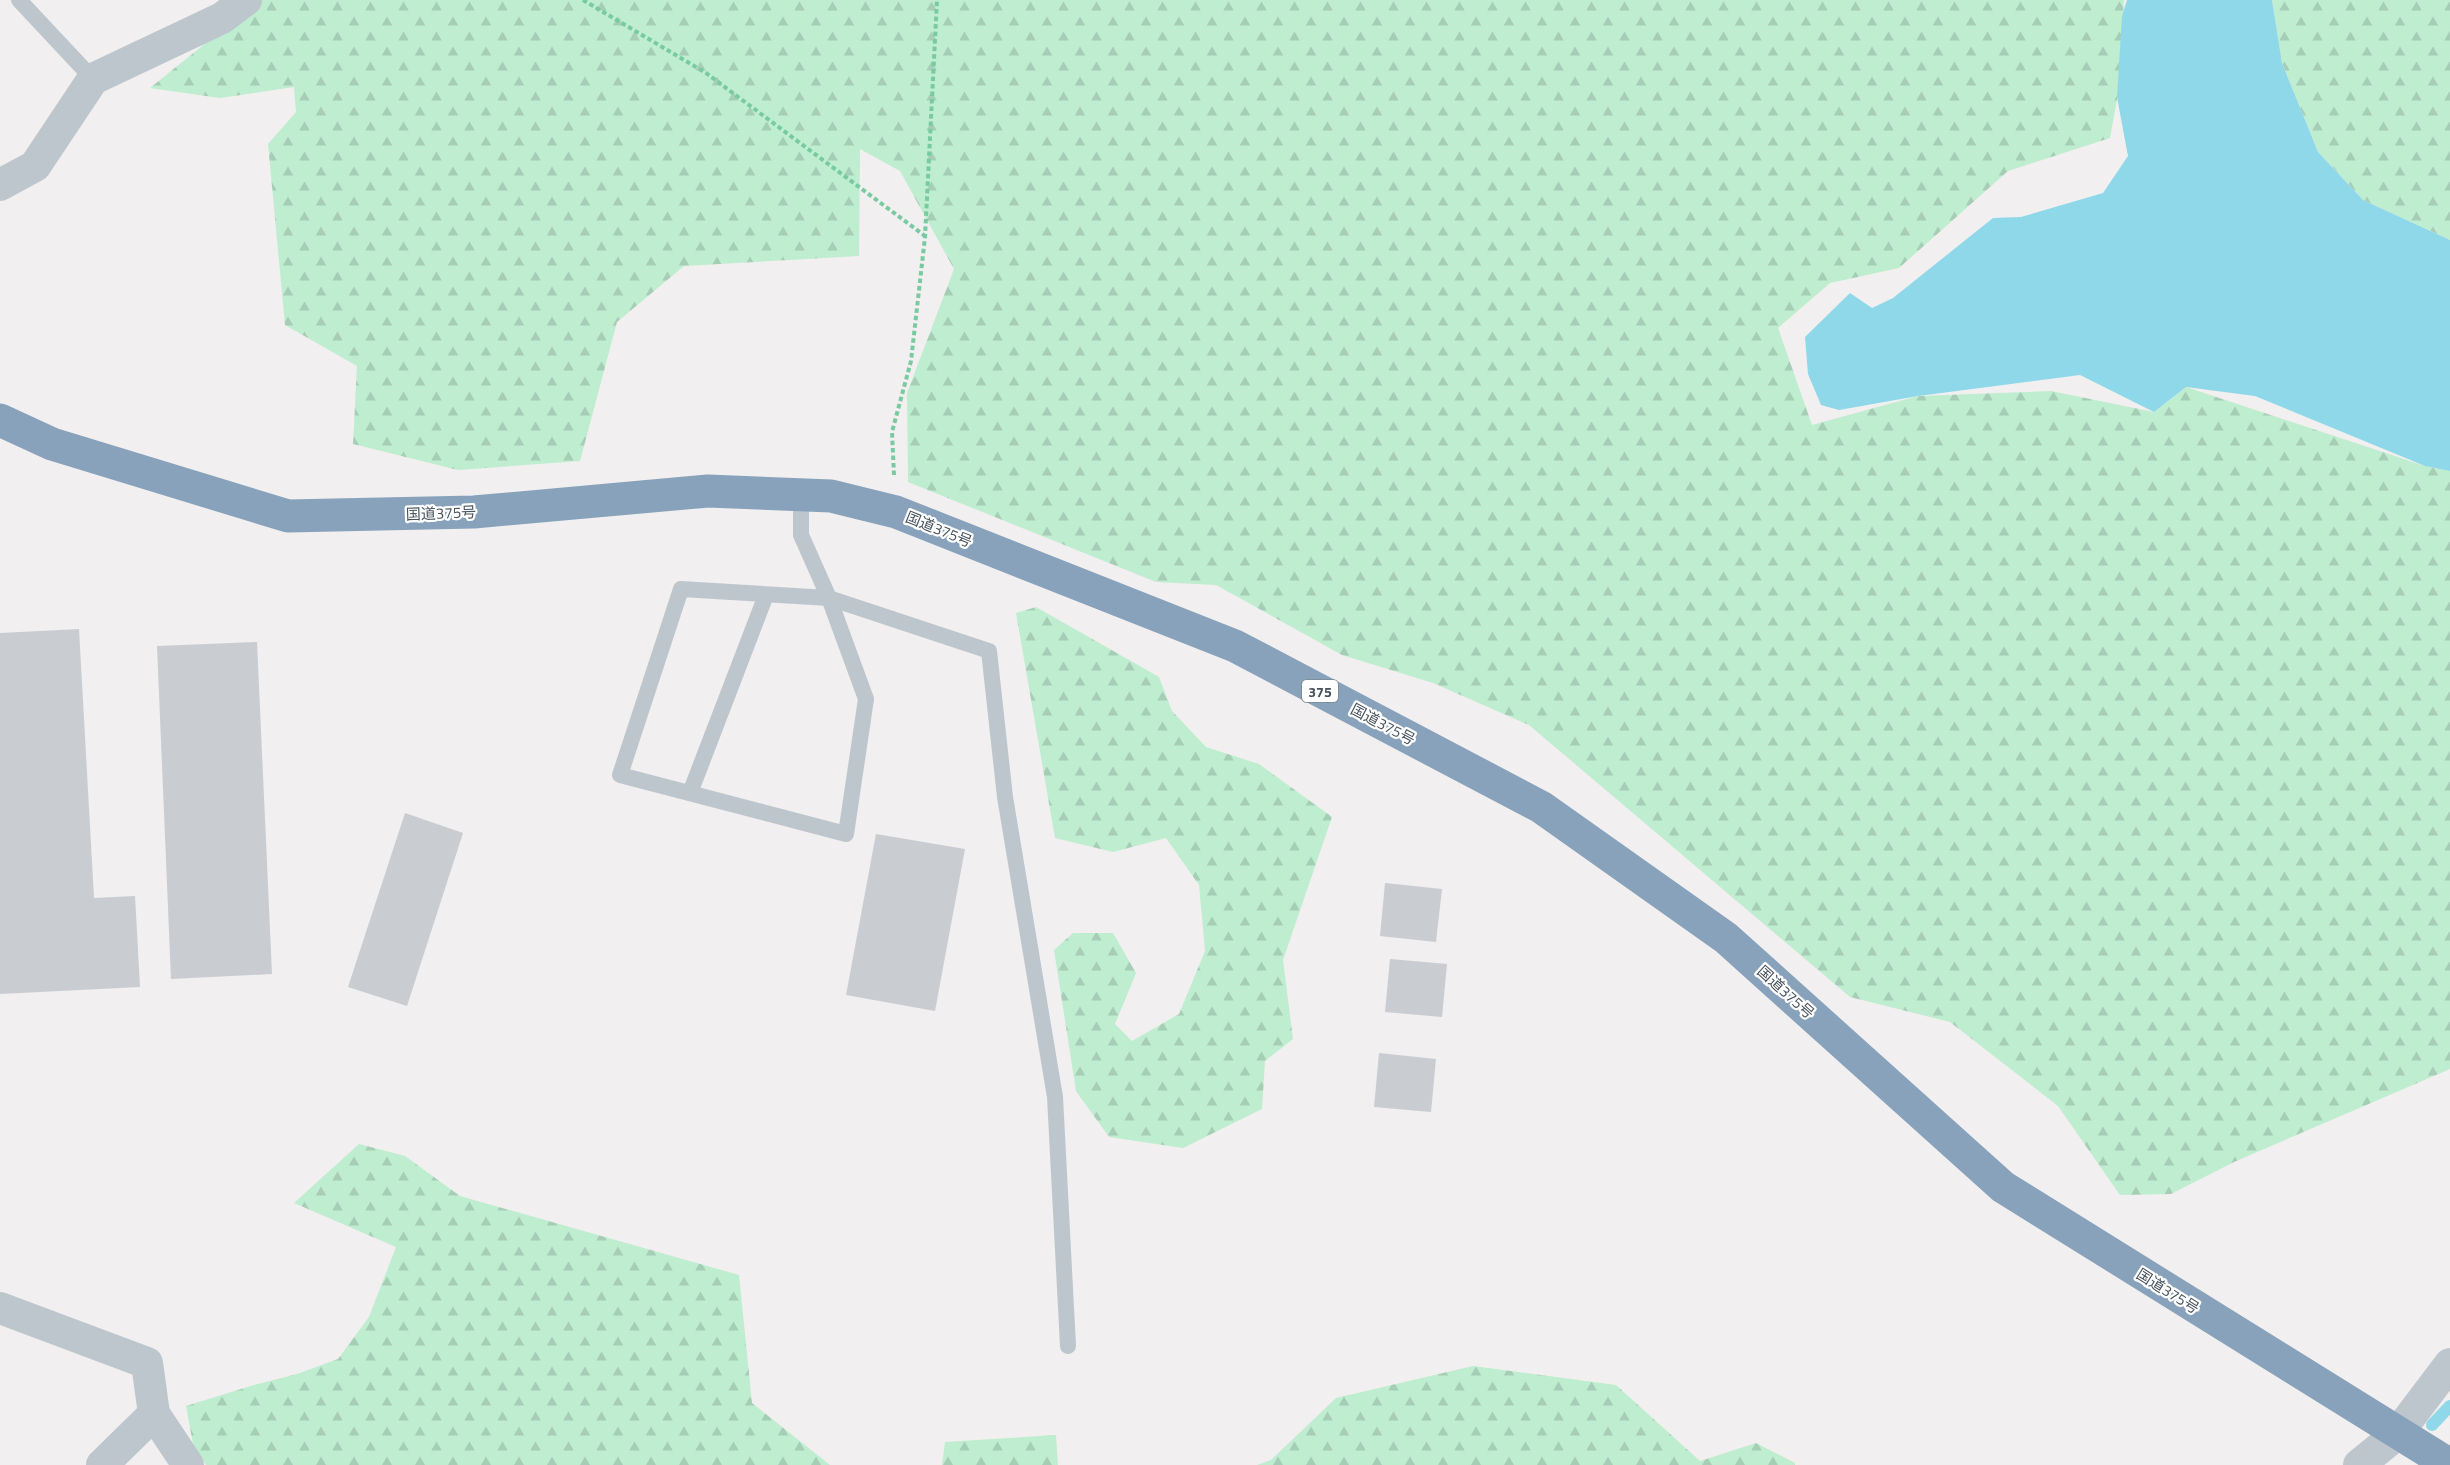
<svg xmlns="http://www.w3.org/2000/svg" width="2450" height="1465" font-family="'Titillium Web','Noto Sans JP',sans-serif">
<style>
.forest{fill:url(#forest-firs)}
.water{fill:#8ed8e9}
.lines{fill:none;stroke-linecap:round;stroke-linejoin:round}
.stream{stroke:#8ed8e9;stroke-width:12}
.building{fill:#c9ccd1}
.path{stroke:#78caa0;stroke-width:4;stroke-dasharray:4.5 3;stroke-linecap:butt}
.lane{stroke:#bec6cd;stroke-width:16}
.street{stroke:#bec6cd;stroke-width:32}
.highway{stroke:#88a2bc;stroke-width:33}
.labels{text-anchor:middle;dominant-baseline:central;stroke-width:4.5;stroke-linejoin:round;paint-order:stroke}
.shield{fill:#fff;stroke:#7f878d;stroke-width:1.5}
.shield-label{font-size:14px;font-weight:bold;fill:#48535c}
.street-label{font-size:15px;fill:#48535c;stroke:#fff}
</style>
<defs>
<pattern id="forest-firs" width="22" height="20" patternUnits="userSpaceOnUse" patternTransform="scale(1.5)"><rect width="22" height="20" fill="#bfedd0"/><path d="M5 1l3.5 6h-7zM16 11l3.5 6h-7z" fill="#a6cdb5"/></pattern>
</defs>
<rect width="100%" height="100%" fill="#f1efef"/>
<!-- forest -->
<g class="forest">
<path d="M 259,0 L 2124,0 L 2118,94 L 2110,138 L 2008,171 L 1899,268 L 1830,283 L 1778,328 L 1812,425 L 1918,396 L 2051,391 L 2154,412 L 2186,387 L 2425,466 L 2450,471 L 2450,1069 L 2234,1162 L 2171,1194 L 2120,1195 L 2058,1106 L 1950,1022 L 1850,997 L 1529,725 L 1433,683 L 1342,655 L 1216,585 L 1156,582 L 908,482 L 907,393 L 954,269 L 900,171 L 860,149 L 859,256 L 684,266 L 617,322 L 580,461 L 458,470 L 353,444 L 357,366 L 285,325 L 268,144 L 296,112 L 294,87 L 220,98 L 150,88 Z"/>
<path d="M 2272,0 L 2450,0 L 2450,240 L 2363,200 L 2318,152 L 2282,63 Z"/>
<path d="M 1036,607 L 1159,677 L 1172,711 L 1206,747 L 1259,764 L 1332,817 L 1283,960 L 1293,1039 L 1265,1061 L 1262,1109 L 1183,1148 L 1109,1137 L 1076,1091 L 1054,950 L 1073,933 L 1113,933 L 1136,973 L 1115,1024 L 1132,1041 L 1179,1014 L 1205,951 L 1199,885 L 1166,838 L 1113,852 L 1055,838 L 1016,613 Z"/>
<path d="M 359,1144 L 405,1156 L 460,1196 L 739,1275 L 752,1403 L 830,1465 L 206,1465 L 193,1444 L 186,1406 L 254,1385 L 297,1374 L 338,1359 L 369,1317 L 396,1247 L 294,1203 Z"/>
<path d="M 1473,1366 L 1616,1385 L 1700,1461 L 1756,1443 L 1795,1463 L 1795,1465 L 1257,1465 L 1271,1460 L 1336,1398 Z"/>
<path d="M 1056,1435 L 1058,1465 L 942,1465 L 945,1442 Z"/>
</g>
<!-- water -->
<path class="water" d="M 2127,0 L 2272,0 L 2282,63 L 2318,152 L 2363,200 L 2450,240 L 2450,471 L 2425,466 L 2255,396 L 2186,387 L 2154,412 L 2080,375 L 1918,396 L 1839,410 L 1821,405 L 1808,374 L 1805,337 L 1850,293 L 1872,308 L 1893,298 L 1993,218 L 2021,217 L 2103,193 L 2128,156 L 2117,97 L 2122,16 Z"/>
<g class="lines">
<!-- stream -->
<path class="stream" d="M 2432,1425 L 2450,1406"/>
</g>
<!-- building -->
<g class="building">
<path d="M 79,629 L 94,898 L 135,896 L 140,987 L 0,994 L 0,633 Z"/>
<path d="M 257,642 L 272,974 L 171,979 L 157,646 Z"/>
<path d="M 405,813 L 463,833 L 407,1006 L 348,987 Z"/>
<path d="M 876,834 L 965,849 L 935,1011 L 846,995 Z"/>
<path d="M 1385,883 L 1442,889 L 1436,942 L 1380,936 Z"/>
<path d="M 1390,959 L 1447,964 L 1442,1017 L 1385,1012 Z"/>
<path d="M 1379,1053 L 1436,1059 L 1431,1112 L 1374,1107 Z"/>
</g>
<g class="lines">
<!-- path -->
<g class="path">
<path d="M 583,0 L 706,73 L 925,236"/>
<path d="M 894,475 L 892,432 L 911,361 L 925,237 L 937,0"/>
</g>
<!-- lane -->
<g class="lane">
<path d="M 19,0 L 93,79"/>
<path d="M 801,494 L 801,535 L 829,598 L 866,699 L 846,834 L 620,775 L 681,589 L 829,598 L 989,651 L 1005,797 L 1055,1097 L 1068,1346"/>
<path d="M 690,793 L 766,595"/>
</g>
<!-- street -->
<g class="street">
<path d="M 0,185 L 35,166 L 93,79 L 222,18 L 246,0"/>
<path d="M 0,1308 L 147,1363 L 154,1414 L 188,1465"/>
<path d="M 102,1465 L 154,1414"/>
<path d="M 2359,1465 L 2397,1434 L 2450,1364"/>
</g>
<!-- highway -->
<path class="highway" d="M 0,420 L 52,444 L 288,516 L 474,512 L 708,491 L 831,496 L 896,512 L 1235,646 L 1541,807 L 1726,938 L 2003,1187 L 2450,1465"/>
</g>
<g class="labels">
<!-- shield labels -->
<rect class="shield" x="1302" y="680" width="36" height="22" rx="4.5"/>
<g class="shield-label">
<text x="1320" y="691">375</text>
</g>
<!-- street labels -->
<g class="street-label">
<text transform="translate(441 513) rotate(-2)">国道375号</text>
<text transform="translate(939 529) rotate(22)">国道375号</text>
<text transform="translate(1383 724) rotate(28)">国道375号</text>
<text transform="translate(1786 992) rotate(42)">国道375号</text>
<text transform="translate(2168 1291) rotate(32)">国道375号</text>
</g>
</g>
</svg>
